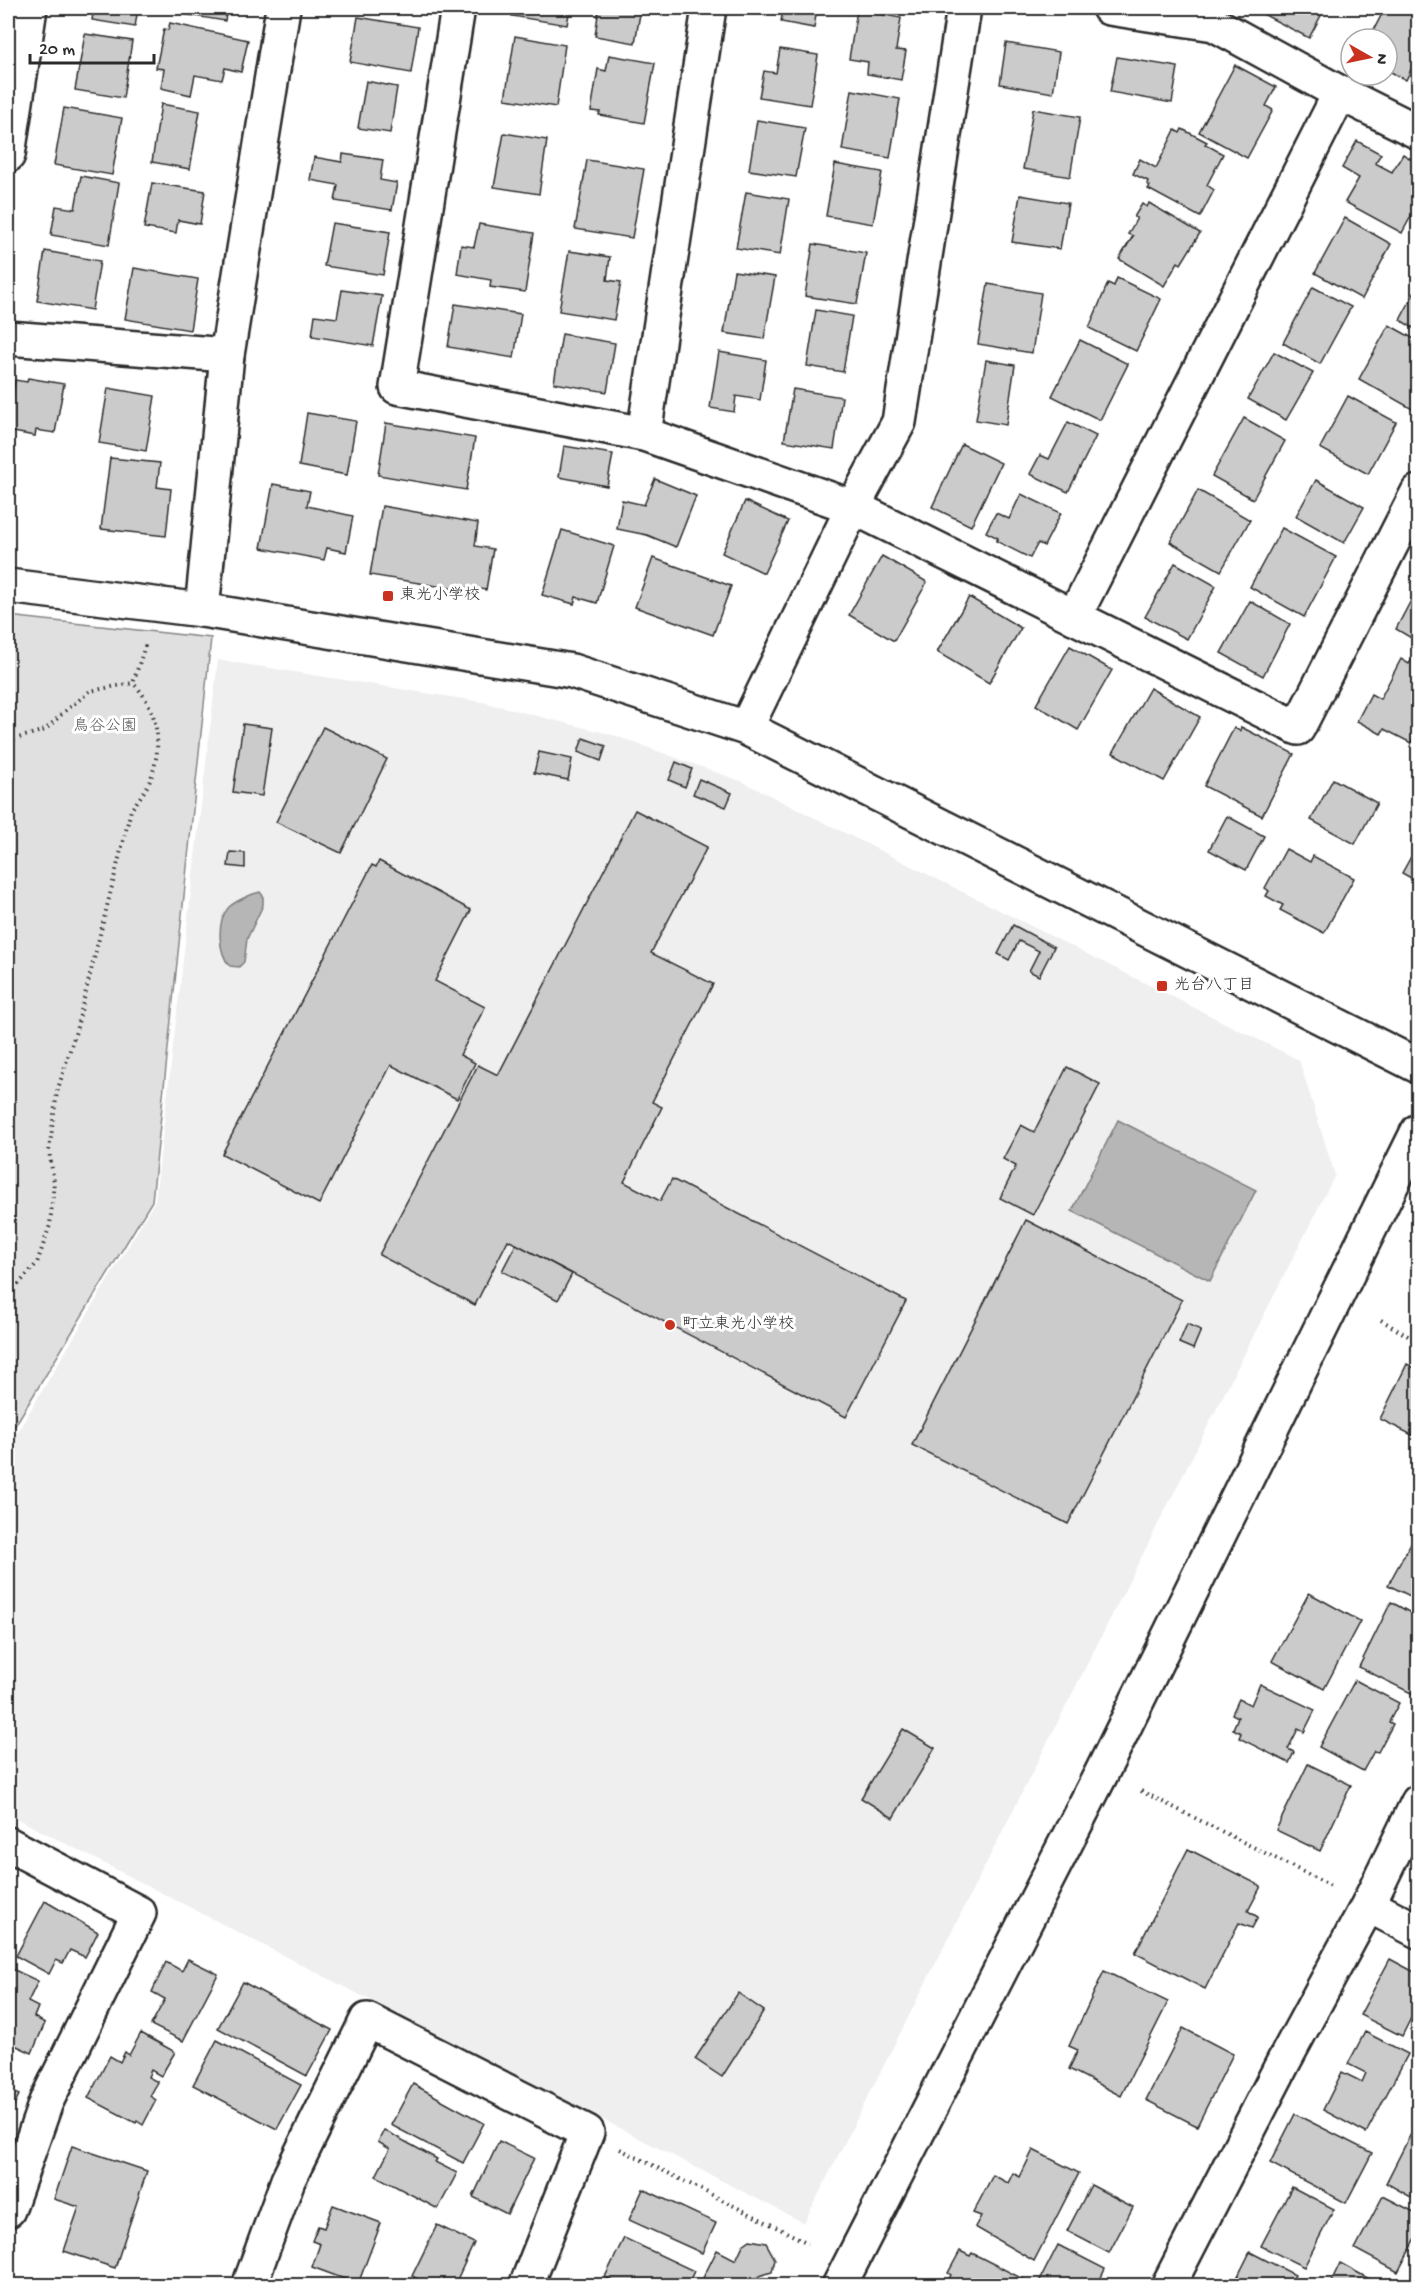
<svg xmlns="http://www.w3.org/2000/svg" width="1426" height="2293" font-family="'Gochi Hand','Klee One',sans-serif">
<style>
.built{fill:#efefef}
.green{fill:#e0e0e0;stroke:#868686;stroke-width:1.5}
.water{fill:#b6b6b6;stroke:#7e7e7e;stroke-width:1.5}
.building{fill:#cbcbcb;stroke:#2b2b2b;stroke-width:1.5}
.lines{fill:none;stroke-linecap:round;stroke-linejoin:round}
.minor-casing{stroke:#2b2b2b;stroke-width:38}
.path{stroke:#2b2b2b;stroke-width:4;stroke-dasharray:1.5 4.5;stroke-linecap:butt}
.minor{stroke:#fff;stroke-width:33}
.poi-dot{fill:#c8321e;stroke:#fff;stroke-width:2}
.labels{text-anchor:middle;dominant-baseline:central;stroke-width:6;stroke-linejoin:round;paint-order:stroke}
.poi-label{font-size:16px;fill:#2b2b2b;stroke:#fff;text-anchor:start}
.park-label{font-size:16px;fill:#585858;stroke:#fff}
</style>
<rect width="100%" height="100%" fill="#fff"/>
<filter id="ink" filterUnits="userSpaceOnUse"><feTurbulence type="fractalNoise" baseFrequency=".0167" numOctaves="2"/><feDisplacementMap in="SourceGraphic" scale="12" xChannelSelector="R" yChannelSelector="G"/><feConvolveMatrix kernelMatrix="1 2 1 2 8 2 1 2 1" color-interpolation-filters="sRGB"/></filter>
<g filter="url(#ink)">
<!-- built -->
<path class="built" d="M 218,660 L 482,702 L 613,735 L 743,782 L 1299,1060 L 1335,1175 L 804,2223 L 8,1814 L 8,1448 L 155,1201 Z"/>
<!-- green -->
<path class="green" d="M 8,616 L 211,638 L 152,1201 L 8,1437 Z"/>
<!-- water -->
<g class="water">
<path d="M 260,892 L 263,896 L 263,905 L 247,939 L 244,962 L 239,967 L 230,966 C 218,953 216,921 229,907 C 236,901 251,894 260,892 Z"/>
<path d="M 1118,1120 L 1256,1190 L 1210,1281 L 1072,1211 Z"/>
</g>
<!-- building -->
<g class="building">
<path d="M 94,8 L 138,8 L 135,27 L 92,20 Z"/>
<path d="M 177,8 L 227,8 L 225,21 L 176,13 Z"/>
<path d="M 513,8 L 570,8 L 567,25 L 512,16 Z"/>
<path d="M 599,8 L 641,8 L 635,43 L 595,36 Z"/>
<path d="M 783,8 L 817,8 L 814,28 L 781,22 Z"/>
<path d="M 1264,8 L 1325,8 L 1309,38 L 1261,13 Z"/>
<path d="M 1385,8 L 1411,8 L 1418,11 L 1418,55 L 1406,80 L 1387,70 L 1387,39 L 1369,39 Z"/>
<path d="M 857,10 L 901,18 L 896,50 L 906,51 L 901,80 L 867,74 L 868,62 L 849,59 Z"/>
<path d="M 358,17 L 418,27 L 411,73 L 350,62 Z"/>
<path d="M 170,23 L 248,40 L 241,72 L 225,68 L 222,80 L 195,75 L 191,95 L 161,88 L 164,69 L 156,68 L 164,29 L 168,30 Z"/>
<path d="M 85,34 L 132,41 L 123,98 L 75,90 Z"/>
<path d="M 515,36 L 565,45 L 556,107 L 505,99 Z"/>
<path d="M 1006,43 L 1059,52 L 1053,93 L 1000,84 Z"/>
<path d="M 780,49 L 818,55 L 810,105 L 759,97 L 764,71 L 776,73 Z"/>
<path d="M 609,55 L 655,63 L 644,123 L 599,115 L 600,112 L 591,111 L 598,69 L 606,71 Z"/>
<path d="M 1117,57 L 1178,67 L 1172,103 L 1110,92 Z"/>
<path d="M 1235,65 L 1276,87 L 1266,106 L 1273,110 L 1247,158 L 1199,132 Z"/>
<path d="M 366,81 L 397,87 L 390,133 L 358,128 Z"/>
<path d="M 852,90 L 900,99 L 890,158 L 842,150 Z"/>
<path d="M 161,104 L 200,111 L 190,169 L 152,162 Z"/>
<path d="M 64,108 L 122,118 L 112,175 L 54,165 Z"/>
<path d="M 1033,109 L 1080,117 L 1070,177 L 1023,169 Z"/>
<path d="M 757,120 L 805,128 L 796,177 L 749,170 Z"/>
<path d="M 1182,129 L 1207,142 L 1205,144 L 1223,154 L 1207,185 L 1214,190 L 1200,217 L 1148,189 L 1150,186 L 1147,184 L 1148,181 L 1133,174 L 1140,159 L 1156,168 L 1175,130 L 1180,133 Z"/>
<path d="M 504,133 L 547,140 L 539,194 L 494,187 Z"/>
<path d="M 1357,141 L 1381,154 L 1375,163 L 1392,172 L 1403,154 L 1418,163 L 1418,203 L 1402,233 L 1345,202 L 1359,178 L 1342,168 Z"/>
<path d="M 343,154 L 383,160 L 380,180 L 397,183 L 392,210 L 335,201 L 338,185 L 310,180 L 314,157 L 342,162 Z"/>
<path d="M 587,160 L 644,169 L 632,238 L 575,229 Z"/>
<path d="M 835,164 L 882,172 L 873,224 L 826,216 Z"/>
<path d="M 81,176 L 119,183 L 109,245 L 51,235 L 56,206 L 75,209 Z"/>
<path d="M 152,183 L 205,191 L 200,224 L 178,220 L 176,233 L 144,228 Z"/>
<path d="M 746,192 L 789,199 L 780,255 L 736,248 Z"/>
<path d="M 1020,195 L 1068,203 L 1060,249 L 1012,242 Z"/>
<path d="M 1149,203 L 1200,233 L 1181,264 L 1178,262 L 1164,286 L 1119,259 L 1133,236 L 1128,234 L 1137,218 L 1134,217 L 1142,204 L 1147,207 Z"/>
<path d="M 1345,218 L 1391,244 L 1362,299 L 1315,273 Z"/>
<path d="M 332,223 L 390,232 L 383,275 L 324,266 Z"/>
<path d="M 479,224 L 534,233 L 525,292 L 490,287 L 491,280 L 457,274 L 461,245 L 474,247 Z"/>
<path d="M 813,244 L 866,253 L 857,304 L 805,296 Z"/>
<path d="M 45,251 L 100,261 L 92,310 L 37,301 Z"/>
<path d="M 569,251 L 610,257 L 607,280 L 621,282 L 614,320 L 559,311 Z"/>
<path d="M 134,268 L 198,279 L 190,330 L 125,319 Z"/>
<path d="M 734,271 L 775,277 L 764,339 L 724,333 Z"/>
<path d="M 1117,278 L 1161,299 L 1136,351 L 1089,328 L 1108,283 L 1114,286 Z"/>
<path d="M 988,284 L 1041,293 L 1032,353 L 978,344 Z"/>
<path d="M 1418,286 L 1418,331 L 1400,320 Z"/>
<path d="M 1313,287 L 1351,307 L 1320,364 L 1283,343 Z"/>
<path d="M 342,290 L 382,296 L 373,346 L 312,336 L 315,315 L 337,318 Z"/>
<path d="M 455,304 L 521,314 L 514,358 L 448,347 Z"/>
<path d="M 816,310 L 852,316 L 843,372 L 807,366 Z"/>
<path d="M 1389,325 L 1418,341 L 1418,402 L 1414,410 L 1359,379 Z"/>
<path d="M 562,334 L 615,343 L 607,392 L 554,383 Z"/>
<path d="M 1080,340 L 1128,364 L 1100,420 L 1052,396 Z"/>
<path d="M 719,352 L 766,360 L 760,400 L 736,396 L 734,412 L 710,408 Z"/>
<path d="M 1274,352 L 1313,373 L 1286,420 L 1248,399 Z"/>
<path d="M 986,360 L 1015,365 L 1006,425 L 976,420 Z"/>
<path d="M 28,378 L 64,384 L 55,433 L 36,430 L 35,436 L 8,431 L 15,380 L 27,382 Z"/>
<path d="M 108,388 L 155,396 L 146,451 L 99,443 Z"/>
<path d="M 793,389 L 842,397 L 834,449 L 784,441 Z"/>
<path d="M 1348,396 L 1396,422 L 1368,474 L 1320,448 Z"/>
<path d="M 307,413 L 356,421 L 347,475 L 299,466 Z"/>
<path d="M 1244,418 L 1285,441 L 1253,499 L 1212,476 Z"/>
<path d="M 1068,422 L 1096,436 L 1068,492 L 1030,474 L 1040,455 L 1049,459 Z"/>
<path d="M 386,423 L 475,438 L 466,490 L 378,475 Z"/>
<path d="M 962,444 L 1001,463 L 971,526 L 932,507 Z"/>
<path d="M 564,446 L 613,454 L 607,486 L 559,477 Z"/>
<path d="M 110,458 L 160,463 L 157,487 L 171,489 L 166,536 L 101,529 Z"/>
<path d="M 655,479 L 696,496 L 676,547 L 647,535 L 617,529 L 622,500 L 644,505 Z"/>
<path d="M 1316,480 L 1364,507 L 1344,543 L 1296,516 Z"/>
<path d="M 273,484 L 310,491 L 307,506 L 353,516 L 346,552 L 327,548 L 324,560 L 261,548 Z"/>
<path d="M 1198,490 L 1250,520 L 1221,571 L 1170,542 Z"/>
<path d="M 1021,494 L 1061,513 L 1044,546 L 1038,543 L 1030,558 L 996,541 L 998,538 L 986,532 L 996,513 L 1009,519 Z"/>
<path d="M 745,501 L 788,521 L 764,573 L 722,553 Z"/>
<path d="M 382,506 L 478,523 L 475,546 L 493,549 L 486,590 L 468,587 L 467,591 L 370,575 Z"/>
<path d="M 1282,528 L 1336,557 L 1304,617 L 1250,587 Z"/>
<path d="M 562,530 L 614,546 L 597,603 L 576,597 L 574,604 L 542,595 Z"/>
<path d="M 882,556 L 927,582 L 894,641 L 849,615 Z"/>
<path d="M 653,558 L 731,586 L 713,635 L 635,607 Z"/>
<path d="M 1175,563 L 1216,586 L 1187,639 L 1145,617 Z"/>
<path d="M 1418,587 L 1418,642 L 1396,629 Z"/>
<path d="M 969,597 L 1021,628 L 989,683 L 937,652 Z"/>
<path d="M 1250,601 L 1290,624 L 1263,676 L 1221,653 Z"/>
<path d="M 1070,646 L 1112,670 L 1078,730 L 1036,705 Z"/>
<path d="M 1414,656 L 1418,659 L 1418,728 L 1411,743 L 1384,729 L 1381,734 L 1357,721 L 1371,694 L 1380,699 L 1401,659 L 1409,664 Z"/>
<path d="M 1150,688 L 1200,717 L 1164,781 L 1113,753 Z"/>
<path d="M 243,724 L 272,728 L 262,796 L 233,792 Z"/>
<path d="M 323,727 L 387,759 L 341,853 L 276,822 Z"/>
<path d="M 1241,727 L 1294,754 L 1262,816 L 1204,786 L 1234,728 L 1240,731 Z"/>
<path d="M 583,738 L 606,746 L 601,761 L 578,752 Z"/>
<path d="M 539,752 L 572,759 L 568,780 L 534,773 Z"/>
<path d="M 676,762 L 692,769 L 685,787 L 669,780 Z"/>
<path d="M 699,779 L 732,793 L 726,807 L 693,794 Z"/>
<path d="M 1333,779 L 1377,803 L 1355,844 L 1311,820 Z"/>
<path d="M 635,810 L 707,847 L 651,953 L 713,984 L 652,1102 L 662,1107 L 624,1182 L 660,1201 L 672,1179 L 906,1301 L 846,1417 L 508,1240 L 475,1305 L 379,1255 L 478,1065 L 498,1075 Z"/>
<path d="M 1227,816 L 1264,836 L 1246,870 L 1209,850 Z"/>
<path d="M 1418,844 L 1418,882 L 1402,873 Z"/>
<path d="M 1286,849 L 1310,862 L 1313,856 L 1354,878 L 1324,933 L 1280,910 L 1283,905 L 1266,896 L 1269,891 L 1265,888 Z"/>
<path d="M 230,852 L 245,853 L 245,868 L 228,866 Z"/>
<path d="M 379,861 L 471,910 L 435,981 L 485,1007 L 460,1055 L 475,1063 L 457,1099 L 391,1065 L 319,1204 L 222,1154 L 372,865 L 376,867 Z"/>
<path d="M 1013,925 L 1054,947 L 1039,976 L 1029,971 L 1039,951 L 1019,941 L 1009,960 L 998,954 Z"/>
<path d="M 1067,1067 L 1100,1084 L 1033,1215 L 1000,1198 L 1016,1166 L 1003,1159 L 1021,1125 L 1034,1132 Z"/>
<path d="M 1026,1220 L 1182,1300 L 1068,1524 L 912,1445 Z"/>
<path d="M 516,1244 L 572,1274 L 558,1300 L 502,1271 Z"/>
<path d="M 1187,1324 L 1201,1330 L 1193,1349 L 1179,1343 Z"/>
<path d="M 1407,1364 L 1418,1370 L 1418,1438 L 1380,1419 Z"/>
<path d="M 1418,1530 L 1418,1600 L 1388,1585 Z"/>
<path d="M 1309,1593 L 1360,1621 L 1324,1689 L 1272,1661 Z"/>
<path d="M 1391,1602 L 1418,1617 L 1418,1688 L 1415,1695 L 1359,1667 Z"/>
<path d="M 1355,1680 L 1399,1703 L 1389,1722 L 1393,1724 L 1378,1752 L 1374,1751 L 1363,1771 L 1319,1747 Z"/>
<path d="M 1260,1684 L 1315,1710 L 1304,1732 L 1298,1729 L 1288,1749 L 1294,1752 L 1289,1763 L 1239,1738 L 1241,1733 L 1233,1729 L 1238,1717 L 1232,1714 L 1239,1699 L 1251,1705 Z"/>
<path d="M 903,1729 L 935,1748 L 893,1818 L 861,1798 Z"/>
<path d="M 1308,1764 L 1351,1785 L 1320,1851 L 1276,1830 Z"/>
<path d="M 1188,1849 L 1261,1886 L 1248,1911 L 1258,1917 L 1252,1928 L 1239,1923 L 1205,1989 L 1135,1953 Z"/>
<path d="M 45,1901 L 98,1932 L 85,1957 L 70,1950 L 63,1963 L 56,1960 L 49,1974 L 16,1956 Z"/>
<path d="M 188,1959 L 218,1974 L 183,2041 L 151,2025 L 165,1999 L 152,1992 L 166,1962 L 182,1971 Z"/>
<path d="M 1390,1959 L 1418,1974 L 1418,2004 L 1402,2036 L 1360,2015 Z"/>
<path d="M 8,1967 L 38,1981 L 28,2002 L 38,2007 L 34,2017 L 45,2023 L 32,2053 L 8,2042 Z"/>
<path d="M 1104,1971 L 1168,2002 L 1121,2096 L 1069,2069 L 1078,2050 L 1069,2046 Z"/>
<path d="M 243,1982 L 332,2030 L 307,2076 L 218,2028 Z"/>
<path d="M 738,1993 L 764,2011 L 722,2077 L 695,2059 Z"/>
<path d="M 1183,2028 L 1233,2054 L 1197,2126 L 1146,2100 Z"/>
<path d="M 1365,2032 L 1408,2054 L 1366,2133 L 1323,2110 L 1342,2072 L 1362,2082 L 1366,2073 L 1348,2064 Z"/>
<path d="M 141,2033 L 175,2052 L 161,2076 L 151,2070 L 148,2077 L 158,2082 L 150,2096 L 156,2100 L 143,2125 L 137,2121 L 136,2123 L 88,2098 L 110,2056 L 120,2062 L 125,2052 L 129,2055 Z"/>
<path d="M 217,2040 L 301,2085 L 277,2129 L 193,2085 Z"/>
<path d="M 413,2084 L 484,2123 L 463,2163 L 391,2125 Z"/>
<path d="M 8,2089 L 19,2095 L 8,2117 Z"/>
<path d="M 1295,2114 L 1372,2153 L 1346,2203 L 1270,2163 Z"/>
<path d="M 1416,2124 L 1418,2125 L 1418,2201 L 1386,2183 Z"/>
<path d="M 384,2130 L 437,2159 L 435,2162 L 457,2173 L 438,2209 L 376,2176 L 390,2149 L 378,2142 Z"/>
<path d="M 499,2141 L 534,2158 L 507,2214 L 473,2197 Z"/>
<path d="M 72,2146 L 147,2171 L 115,2268 L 64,2251 L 79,2207 L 54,2199 Z"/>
<path d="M 1033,2150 L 1079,2173 L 1034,2261 L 975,2227 L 981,2216 L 973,2213 L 993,2175 L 1008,2183 L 1013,2173 L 1020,2177 Z"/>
<path d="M 1091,2185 L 1133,2207 L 1109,2253 L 1067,2231 Z"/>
<path d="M 1292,2187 L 1334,2209 L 1304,2267 L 1261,2246 Z"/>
<path d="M 643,2189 L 716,2223 L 702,2253 L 629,2220 Z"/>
<path d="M 1383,2196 L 1418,2214 L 1418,2234 L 1398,2272 L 1355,2249 Z"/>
<path d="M 333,2205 L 381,2223 L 358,2284 L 312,2267 L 320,2244 L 312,2241 L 318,2226 L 324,2228 Z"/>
<path d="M 437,2225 L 474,2243 L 454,2286 L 432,2286 L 412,2276 Z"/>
<path d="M 624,2238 L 694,2271 L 687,2286 L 622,2286 L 605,2277 Z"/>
<path d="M 750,2240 L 766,2243 L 775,2259 L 772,2272 L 759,2276 L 754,2286 L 699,2286 L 717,2250 L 736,2260 L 743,2245 Z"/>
<path d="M 1058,2245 L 1105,2269 L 1097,2286 L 1037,2286 Z"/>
<path d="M 960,2251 L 970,2256 L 972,2253 L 1025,2280 L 1022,2286 L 945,2286 L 951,2275 L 948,2273 Z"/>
<path d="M 1250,2252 L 1295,2275 L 1289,2286 L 1233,2286 Z"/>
<path d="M 1340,2263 L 1382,2286 L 1329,2286 Z"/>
</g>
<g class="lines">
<defs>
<g id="minor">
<path d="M 458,8 L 397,387 L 644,434 L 853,507 L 1298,728 L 1418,492"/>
<path d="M 1109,8 L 1214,24 L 1340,93 L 1418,132"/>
<path d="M 8,155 L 30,8"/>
<path d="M 8,338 L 227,355"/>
<path d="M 644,434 L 709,8"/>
<path d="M 8,586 L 202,610 L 572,671 L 746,728 L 1418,1066"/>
<path d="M 202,610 L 227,355 L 283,8"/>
<path d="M 1074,617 L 1340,93"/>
<path d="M 746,728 L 853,507 L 899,422 L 964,8"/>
<path d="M 8,1844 L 139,1913 L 46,2102 L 8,2210"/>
<path d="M 1368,1905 L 1418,1931"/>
<path d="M 249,2286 L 288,2180 L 367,2020 L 587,2132 L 526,2286"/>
<path d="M 839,2286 L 1102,1772 L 1418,1131"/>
<path d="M 1168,2286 L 1284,2061 L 1368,1905 L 1418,1802"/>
</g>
</defs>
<!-- minor casing -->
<use href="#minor" class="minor-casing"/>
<!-- path -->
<g class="path">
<path d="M 8,741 L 45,730 L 63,713 L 90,691 L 133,683 L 146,643"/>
<path d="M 8,1291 L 17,1286 L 37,1263 L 50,1225 L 54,1182 L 49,1151 L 57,1092 L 76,1031 L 131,810 C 138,800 147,789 151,778 C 163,744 158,708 133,683"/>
<path d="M 1381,1320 L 1418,1342"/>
<path d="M 1141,1791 L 1333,1887"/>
<path d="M 620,2149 L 808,2243"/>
</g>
<!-- minor -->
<use href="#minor" class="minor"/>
</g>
</g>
<!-- markers -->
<g class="poi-dot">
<rect x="382" y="590" width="12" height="12" rx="3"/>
<rect x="1156" y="980" width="12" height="12" rx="3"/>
<circle cx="670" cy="1325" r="6"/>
</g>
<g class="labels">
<!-- poi labels -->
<g class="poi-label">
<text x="400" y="596">東光小学校</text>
<text x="1174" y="986">光台八丁目</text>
<text x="682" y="1325">町立東光小学校</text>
</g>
<!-- park labels -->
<g class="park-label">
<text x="105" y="727">鳥谷公園</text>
</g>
</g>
<!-- margin -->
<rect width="1426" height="2293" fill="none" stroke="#fff" stroke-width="30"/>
<rect x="15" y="15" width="1396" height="2263" fill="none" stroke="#2b2b2b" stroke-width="2" filter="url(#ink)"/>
<!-- north arrow -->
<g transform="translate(1369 57) rotate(99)"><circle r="28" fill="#ffffff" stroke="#aaaaaa" stroke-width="1.5"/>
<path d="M0-4.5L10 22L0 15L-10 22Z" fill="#c8321e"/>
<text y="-9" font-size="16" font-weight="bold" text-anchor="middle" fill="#2b2b2b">N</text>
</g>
<!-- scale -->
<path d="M30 54v9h124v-9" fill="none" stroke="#2b2b2b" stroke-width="3"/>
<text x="39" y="54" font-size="18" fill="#2b2b2b" stroke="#ffffff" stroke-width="4.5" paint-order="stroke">20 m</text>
</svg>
